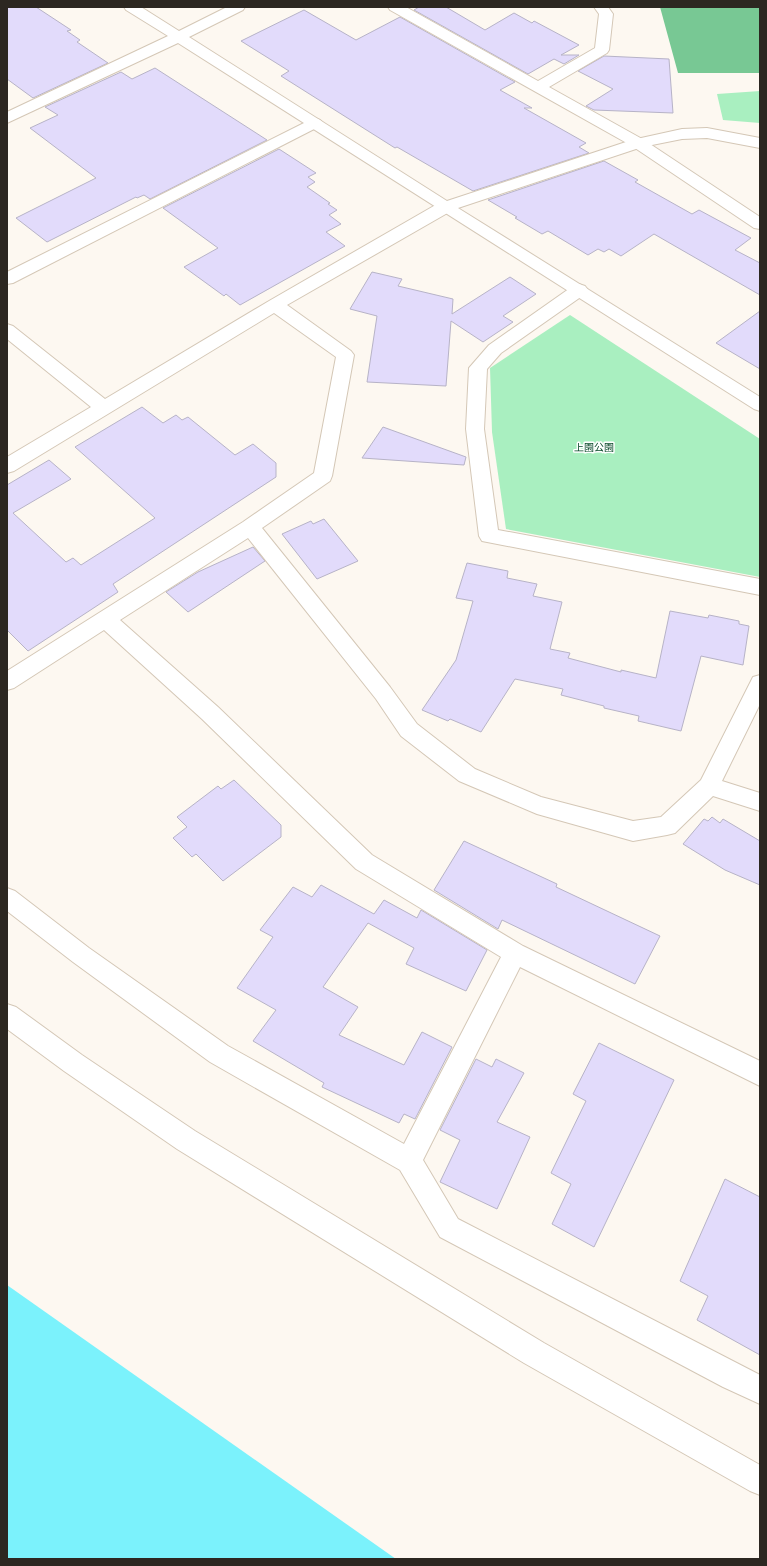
<svg xmlns="http://www.w3.org/2000/svg" width="767" height="1566" font-family="Inter,'Noto Sans JP',sans-serif">
<style>
.green{fill:#a9efc0}
.forest{fill:#78c894}
.water{fill:#7bf2fc}
.building{fill:#e2dbfb;stroke:#b7b3c7}
.lines{fill:none;stroke-linecap:round;stroke-linejoin:round}
.street-casing{stroke:#d4c7b6;stroke-width:2}
.secondary-casing{stroke:#d4c7b6;stroke-width:2}
.street{fill:#fff;fill-rule:evenodd}
.secondary{fill:#fff;fill-rule:evenodd}
.labels{text-anchor:middle;dominant-baseline:central;stroke-width:3;stroke-linejoin:round;paint-order:stroke}
.park-label{font-size:10px;fill:#044525;stroke:#fff}
</style>
<rect width="100%" height="100%" fill="#fdf8f1"/>
<!-- green -->
<g class="green">
<path d="M 760,91 L 760,123 L 723,120 L 717,94 Z"/>
<path d="M 570,315 L 760,439 L 760,577 L 506,529 L 492,432 L 490,368 Z"/>
</g>
<!-- forest -->
<path class="forest" d="M 660,7 L 760,7 L 760,73 L 678,73 Z"/>
<!-- water -->
<path class="water" d="M 7,1285 L 396,1559 L 7,1559 Z"/>
<!-- building -->
<g class="building">
<path d="M 7,7 L 36,7 L 71,30 L 67,31 L 80,40 L 77,42 L 108,63 L 33,98 L 7,79 Z"/>
<path d="M 419,7 L 446,7 L 485,30 L 514,13 L 532,23 L 534,21 L 579,45 L 561,55 L 579,55 L 564,64 L 554,59 L 528,74 L 414,10 Z"/>
<path d="M 304,10 L 356,40 L 400,17 L 515,82 L 500,90 L 532,108 L 524,108 L 586,143 L 579,147 L 589,153 L 473,191 L 397,147 L 395,148 L 281,76 L 289,71 L 241,41 Z"/>
<path d="M 604,56 L 669,59 L 673,113 L 594,110 L 586,106 L 613,89 L 578,71 Z"/>
<path d="M 155,68 L 267,140 L 150,199 L 144,195 L 137,198 L 136,197 L 47,242 L 16,218 L 96,178 L 30,128 L 58,115 L 45,107 L 121,72 L 132,79 Z"/>
<path d="M 279,149 L 316,173 L 308,177 L 315,182 L 307,187 L 330,203 L 328,204 L 337,210 L 329,215 L 341,224 L 326,232 L 345,246 L 240,305 L 226,294 L 224,296 L 184,267 L 218,248 L 163,208 Z"/>
<path d="M 604,161 L 638,180 L 635,182 L 692,214 L 699,210 L 751,238 L 735,250 L 760,263 L 760,295 L 654,234 L 621,256 L 609,249 L 604,252 L 598,249 L 588,255 L 548,231 L 542,234 L 515,218 L 517,217 L 488,200 Z"/>
<path d="M 372,272 L 402,279 L 398,286 L 453,299 L 452,314 L 510,277 L 536,294 L 503,316 L 513,322 L 483,342 L 451,321 L 446,386 L 367,382 L 377,316 L 350,309 Z"/>
<path d="M 760,311 L 760,369 L 716,343 Z"/>
<path d="M 142,407 L 163,423 L 176,415 L 182,420 L 188,417 L 235,455 L 253,444 L 276,463 L 276,477 L 113,584 L 118,592 L 28,651 L 7,630 L 7,485 L 49,460 L 71,479 L 13,513 L 66,562 L 73,558 L 81,565 L 155,518 L 75,447 Z"/>
<path d="M 383,427 L 466,457 L 464,465 L 362,458 Z"/>
<path d="M 324,519 L 358,561 L 317,579 L 282,534 L 311,521 L 313,524 Z"/>
<path d="M 253,547 L 265,561 L 188,612 L 166,592 L 198,572 Z"/>
<path d="M 467,563 L 508,571 L 507,578 L 537,584 L 533,596 L 562,602 L 550,649 L 570,653 L 568,658 L 621,672 L 621,670 L 656,678 L 670,611 L 708,618 L 709,615 L 739,621 L 739,624 L 749,626 L 743,665 L 701,656 L 681,731 L 638,721 L 639,716 L 604,708 L 604,706 L 561,695 L 563,689 L 515,679 L 481,732 L 450,719 L 448,721 L 422,710 L 456,660 L 473,601 L 456,598 Z"/>
<path d="M 234,780 L 281,825 L 281,837 L 223,881 L 196,854 L 192,857 L 173,838 L 187,827 L 177,817 L 218,786 L 221,789 Z"/>
<path d="M 712,817 L 720,823 L 723,819 L 760,841 L 760,885 L 725,870 L 683,844 L 704,819 L 708,821 Z"/>
<path d="M 464,841 L 557,884 L 556,887 L 660,936 L 635,984 L 502,920 L 498,929 L 434,890 Z"/>
<path d="M 321,885 L 374,914 L 384,900 L 417,918 L 421,910 L 487,950 L 466,991 L 406,964 L 414,948 L 368,923 L 323,987 L 358,1007 L 339,1035 L 404,1065 L 422,1032 L 452,1047 L 415,1119 L 404,1114 L 399,1123 L 322,1087 L 324,1083 L 253,1041 L 276,1010 L 237,988 L 273,937 L 260,930 L 293,887 L 312,897 Z"/>
<path d="M 599,1043 L 674,1080 L 594,1247 L 552,1224 L 571,1184 L 551,1173 L 586,1101 L 573,1094 Z"/>
<path d="M 476,1059 L 492,1067 L 496,1059 L 524,1073 L 497,1122 L 530,1137 L 497,1209 L 440,1182 L 460,1140 L 440,1130 Z"/>
<path d="M 725,1179 L 760,1197 L 760,1355 L 697,1320 L 708,1296 L 680,1281 Z"/>
</g>
<g class="lines">
<defs>
<g id="street">
<path d="M 388,7 L 406,7 L 538,81 L 595,48 L 599,14 L 594,7 L 608,7 L 613,14 L 609,50 L 607,53 L 549,87 L 644,140 L 760,217 L 760,229 L 754,228 L 632,146 L 390,10 Z"/>
<path d="M 315,118 L 320,120 L 323,123 L 320,126 L 13,283 L 7,284 L 7,272 L 310,120 Z"/>
<path d="M 445,202 L 451,203 L 453,207 L 451,211 L 287,305 L 351,351 L 354,355 L 332,476 L 330,481 L 262,528 L 390,687 L 417,724 L 475,769 L 541,797 L 633,821 L 661,817 L 701,780 L 753,677 L 760,675 L 760,704 L 722,781 L 760,793 L 760,811 L 713,796 L 675,833 L 667,835 L 633,841 L 537,814 L 459,781 L 401,736 L 376,699 L 248,538 L 120,620 L 218,707 L 372,855 L 523,946 L 760,1061 L 760,1086 L 520,967 L 423,1160 L 458,1219 L 760,1375 L 760,1404 L 723,1387 L 440,1237 L 400,1170 L 210,1062 L 73,962 L 7,911 L 7,888 L 15,891 L 89,948 L 228,1046 L 404,1144 L 501,957 L 356,869 L 202,719 L 104,630 L 14,688 L 7,690 L 7,671 L 243,522 L 314,473 L 336,357 L 274,313 L 14,471 L 7,473 L 7,457 L 91,407 L 7,339 L 7,324 L 13,326 L 105,399 L 269,301 L 439,203 Z"/>
<path d="M 579,284 L 585,286 L 588,290 L 585,294 L 501,353 L 487,369 L 484,429 L 498,530 L 760,579 L 760,595 L 482,541 L 479,536 L 466,429 L 469,368 L 489,345 L 573,286 Z"/>
<path d="M 7,1004 L 16,1007 L 82,1055 L 195,1131 L 544,1343 L 760,1465 L 760,1495 L 750,1491 L 524,1363 L 177,1149 L 64,1071 L 7,1029 Z"/>
</g>
<path id="secondary" d="M 124,7 L 141,7 L 179,31 L 227,7 L 245,7 L 243,10 L 189,37 L 447,201 L 632,140 L 682,129 L 707,128 L 760,138 L 760,148 L 707,138 L 682,139 L 642,147 L 458,208 L 760,397 L 760,411 L 754,409 L 178,43 L 7,123 L 7,112 L 168,36 L 126,10 Z"/>
</defs>
<!-- street casing -->
<use href="#street" class="street-casing"/>
<!-- secondary casing -->
<use href="#secondary" class="secondary-casing"/>
<!-- street -->
<use href="#street" class="street"/>
<!-- secondary -->
<use href="#secondary" class="secondary"/>
</g>
<g class="labels">
<!-- park labels -->
<g class="park-label">
<text x="594" y="447">上園公園</text>
</g>
</g>
<!-- border -->
<rect width="767" height="1566" fill="none" stroke="#2c2721" stroke-width="16"/>
</svg>
